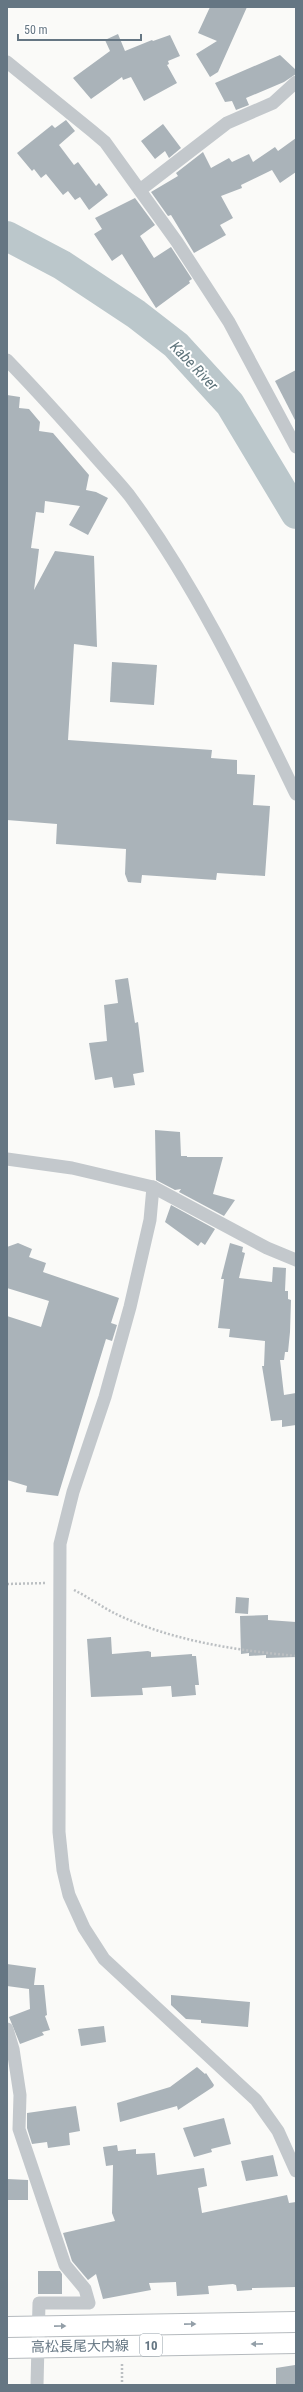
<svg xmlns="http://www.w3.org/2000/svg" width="303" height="2392" font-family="'Roboto Condensed','Noto Sans JP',sans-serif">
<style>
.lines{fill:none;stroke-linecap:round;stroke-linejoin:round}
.river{stroke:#bbc7cb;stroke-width:30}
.building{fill:#aab3b9}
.primary-casing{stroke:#b5babe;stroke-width:22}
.path{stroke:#bbbfc2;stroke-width:2.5;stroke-dasharray:2 2;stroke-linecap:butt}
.minor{stroke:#c3c8cc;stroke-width:13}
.primary{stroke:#fff;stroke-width:20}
.oneway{fill:#939fa8}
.labels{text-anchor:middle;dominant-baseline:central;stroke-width:4;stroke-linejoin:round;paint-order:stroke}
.shield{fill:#fff;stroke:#939fa8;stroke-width:1}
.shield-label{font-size:13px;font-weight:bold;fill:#657683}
.street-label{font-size:14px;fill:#657683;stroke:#fff}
.water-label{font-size:15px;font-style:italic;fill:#60757c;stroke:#fff}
</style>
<rect width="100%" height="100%" fill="#fafaf8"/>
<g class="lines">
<!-- river -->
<path class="river" d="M 7,236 L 62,265 L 136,314 L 176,345 L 230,404 L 296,514"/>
</g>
<!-- building -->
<g class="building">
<path d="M 210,7 L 247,7 L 218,72 L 210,77 L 196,54 L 217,41 L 198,33 Z"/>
<path d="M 118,34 L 125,51 L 152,40 L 153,41 L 170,35 L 180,56 L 168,61 L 169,64 L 167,65 L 177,83 L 144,101 L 131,77 L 123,80 L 122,77 L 91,99 L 73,78 L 110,51 L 105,40 Z"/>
<path d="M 280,55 L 296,70 L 296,74 L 284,82 L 246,98 L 249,105 L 236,110 L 232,101 L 225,102 L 215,83 Z"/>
<path d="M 66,120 L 75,131 L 59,145 L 74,165 L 78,162 L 96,186 L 99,183 L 108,195 L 89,210 L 80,197 L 75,200 L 68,191 L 63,195 L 46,174 L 41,178 L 34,169 L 32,171 L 17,153 L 52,125 L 55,128 Z"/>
<path d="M 163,124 L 181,148 L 169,158 L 165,151 L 155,159 L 141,141 Z"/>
<path d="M 296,138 L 296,172 L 280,183 L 272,170 L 241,185 L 242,188 L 221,196 L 233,218 L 220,225 L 226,235 L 194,253 L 171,215 L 168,216 L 151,192 L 178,176 L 176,173 L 203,152 L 211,168 L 229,158 L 232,162 L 249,154 L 253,162 L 275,147 L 278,151 Z"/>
<path d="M 135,198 L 155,225 L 140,236 L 154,258 L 171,247 L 192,279 L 189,281 L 190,283 L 156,308 L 122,254 L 112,261 L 94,234 L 102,229 L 95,218 Z"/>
<path d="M 296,370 L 296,422 L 275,381 Z"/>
<path d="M 7,395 L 20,397 L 19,408 L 29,409 L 40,422 L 39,431 L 53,433 L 89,475 L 86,490 L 96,492 L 108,498 L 88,535 L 69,525 L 80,506 L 45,501 L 44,513 L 36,512 L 31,548 L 39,549 L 34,590 L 55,551 L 94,556 L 97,647 L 74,644 L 68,740 L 212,750 L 211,758 L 237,760 L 237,774 L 255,775 L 253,805 L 270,806 L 265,876 L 217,873 L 216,880 L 142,875 L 141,883 L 128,882 L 125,874 L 126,849 L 56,844 L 57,824 L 7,820 Z"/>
<path d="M 112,662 L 157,665 L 154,705 L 110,702 Z"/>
<path d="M 128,978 L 135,1023 L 138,1022 L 144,1072 L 133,1074 L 135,1085 L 114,1088 L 112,1077 L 95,1080 L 89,1043 L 107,1041 L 104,1005 L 118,1003 L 115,980 Z"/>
<path d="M 155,1130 L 180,1132 L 181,1156 L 187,1156 L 187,1157 L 223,1157 L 213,1194 L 235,1200 L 224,1216 L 179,1192 L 181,1189 L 175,1190 L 156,1180 Z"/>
<path d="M 171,1205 L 215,1229 L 205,1245 L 201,1242 L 198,1246 L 165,1222 Z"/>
<path d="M 18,1243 L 32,1249 L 29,1257 L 46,1263 L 43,1272 L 119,1298 L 111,1323 L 117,1325 L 112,1341 L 106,1339 L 58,1496 L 26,1492 L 27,1486 L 7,1480 L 7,1316 L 41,1327 L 49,1301 L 7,1288 L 7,1247 Z"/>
<path d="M 230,1243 L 243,1247 L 242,1252 L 245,1253 L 239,1278 L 272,1282 L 273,1267 L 286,1268 L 285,1291 L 288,1291 L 288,1299 L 291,1300 L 290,1332 L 288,1352 L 285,1352 L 284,1360 L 280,1360 L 284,1395 L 296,1393 L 296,1425 L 282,1427 L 282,1420 L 271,1421 L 262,1366 L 264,1366 L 265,1341 L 229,1337 L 230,1329 L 218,1328 L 224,1279 L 221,1279 Z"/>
<path d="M 236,1597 L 249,1598 L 248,1614 L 235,1613 Z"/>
<path d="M 268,1615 L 268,1620 L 296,1622 L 296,1657 L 266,1658 L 266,1655 L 249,1656 L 249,1653 L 241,1654 L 240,1616 Z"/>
<path d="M 111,1637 L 112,1654 L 148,1651 L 151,1652 L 151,1657 L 192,1654 L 192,1656 L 196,1656 L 199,1685 L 195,1685 L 196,1695 L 172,1697 L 171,1686 L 142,1688 L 143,1695 L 91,1697 L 87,1639 Z"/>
<path d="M 7,1964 L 36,1968 L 34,1985 L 44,1985 L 47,2015 L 45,2016 L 50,2030 L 42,2032 L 44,2035 L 20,2044 L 9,2017 L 30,2009 L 29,1989 L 7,1986 Z"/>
<path d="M 171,1995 L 250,2002 L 248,2027 L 201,2023 L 201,2020 L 186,2019 L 171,2005 Z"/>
<path d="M 104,2026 L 106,2042 L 81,2046 L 78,2029 Z"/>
<path d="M 197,2067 L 205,2074 L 206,2073 L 214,2085 L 213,2087 L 178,2110 L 177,2106 L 120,2122 L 117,2103 L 170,2087 Z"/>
<path d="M 76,2106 L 80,2131 L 69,2133 L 70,2145 L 48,2148 L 47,2142 L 32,2144 L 27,2128 L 27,2113 Z"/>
<path d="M 224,2118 L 231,2144 L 211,2149 L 212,2152 L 194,2157 L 183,2128 Z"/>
<path d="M 117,2145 L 118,2151 L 136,2149 L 136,2154 L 155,2153 L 157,2175 L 204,2168 L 207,2186 L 198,2188 L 202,2213 L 287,2195 L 289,2203 L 296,2202 L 296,2287 L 252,2288 L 252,2290 L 237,2291 L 236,2285 L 233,2284 L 208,2286 L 209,2294 L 177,2296 L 176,2282 L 149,2283 L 151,2290 L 103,2299 L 96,2274 L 88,2280 L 72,2261 L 63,2233 L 115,2221 L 112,2213 L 113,2165 L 106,2166 L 103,2147 Z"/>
<path d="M 273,2155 L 278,2176 L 246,2181 L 241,2161 Z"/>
<path d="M 7,2179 L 28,2180 L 28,2200 L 7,2200 Z"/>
<path d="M 38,2271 L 60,2271 L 62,2274 L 62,2294 L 38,2294 Z"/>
<path d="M 295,2365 L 296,2385 L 276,2384 L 276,2368 Z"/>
</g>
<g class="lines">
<defs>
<g id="primary">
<path d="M 7,2327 L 296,2322"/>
<path d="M 7,2348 L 296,2343"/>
</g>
</defs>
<!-- primary casing -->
<use href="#primary" class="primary-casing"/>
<!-- path -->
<g class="path">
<path d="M 7,1584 L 46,1583"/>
<path d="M 74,1590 C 88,1597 102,1607 116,1614 C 172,1641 235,1650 296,1656"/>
<path d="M 122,2364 L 122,2385"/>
</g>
<!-- minor -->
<g class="minor">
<path d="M 7,62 L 92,131 L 105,142 L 177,242 L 229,322 L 296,447"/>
<path d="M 140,190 L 227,123 L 273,103 L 296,82"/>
<path d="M 7,360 C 37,391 65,422 93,454 C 105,468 118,481 129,495 C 197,587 246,691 296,794"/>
<path d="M 7,1159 L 72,1168 L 153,1187 L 267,1248 L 296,1260"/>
<path d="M 153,1187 L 150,1220 L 130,1307 L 105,1397 L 73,1492 L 60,1544 L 59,1832 L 63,1870 L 69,1895 L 84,1928 L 104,1959 L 256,2100 L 278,2131 L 296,2171"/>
<path d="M 7,2029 L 13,2049 L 20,2095 L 19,2129 L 65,2265 L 85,2289 L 89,2303 L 39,2303 L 37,2385"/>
</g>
<!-- primary -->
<use href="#primary" class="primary"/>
</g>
<!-- one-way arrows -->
<defs><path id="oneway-solid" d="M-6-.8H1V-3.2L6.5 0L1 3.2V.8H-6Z"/></defs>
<g class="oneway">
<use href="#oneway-solid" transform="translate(190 2324) rotate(-1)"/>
<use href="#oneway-solid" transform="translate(60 2326) rotate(-1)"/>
<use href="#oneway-solid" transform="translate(257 2344) rotate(179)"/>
</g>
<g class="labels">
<!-- shield labels -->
<rect class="shield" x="140" y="2334" width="22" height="22" rx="3"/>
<g class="shield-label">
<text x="151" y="2345">10</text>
</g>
<!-- street labels -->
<g class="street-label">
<text transform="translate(80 2346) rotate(-1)">高松長尾大内線</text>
</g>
<!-- water labels -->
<g class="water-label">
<text transform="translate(194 366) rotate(46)">Kabe River</text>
</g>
</g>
<!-- border -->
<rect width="303" height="2392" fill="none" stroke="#657683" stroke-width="16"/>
<!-- scale -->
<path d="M18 34v6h123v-6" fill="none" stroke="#657683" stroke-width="2"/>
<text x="24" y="34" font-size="12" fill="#657683" stroke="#ffffff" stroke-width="3" paint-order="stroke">50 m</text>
</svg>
